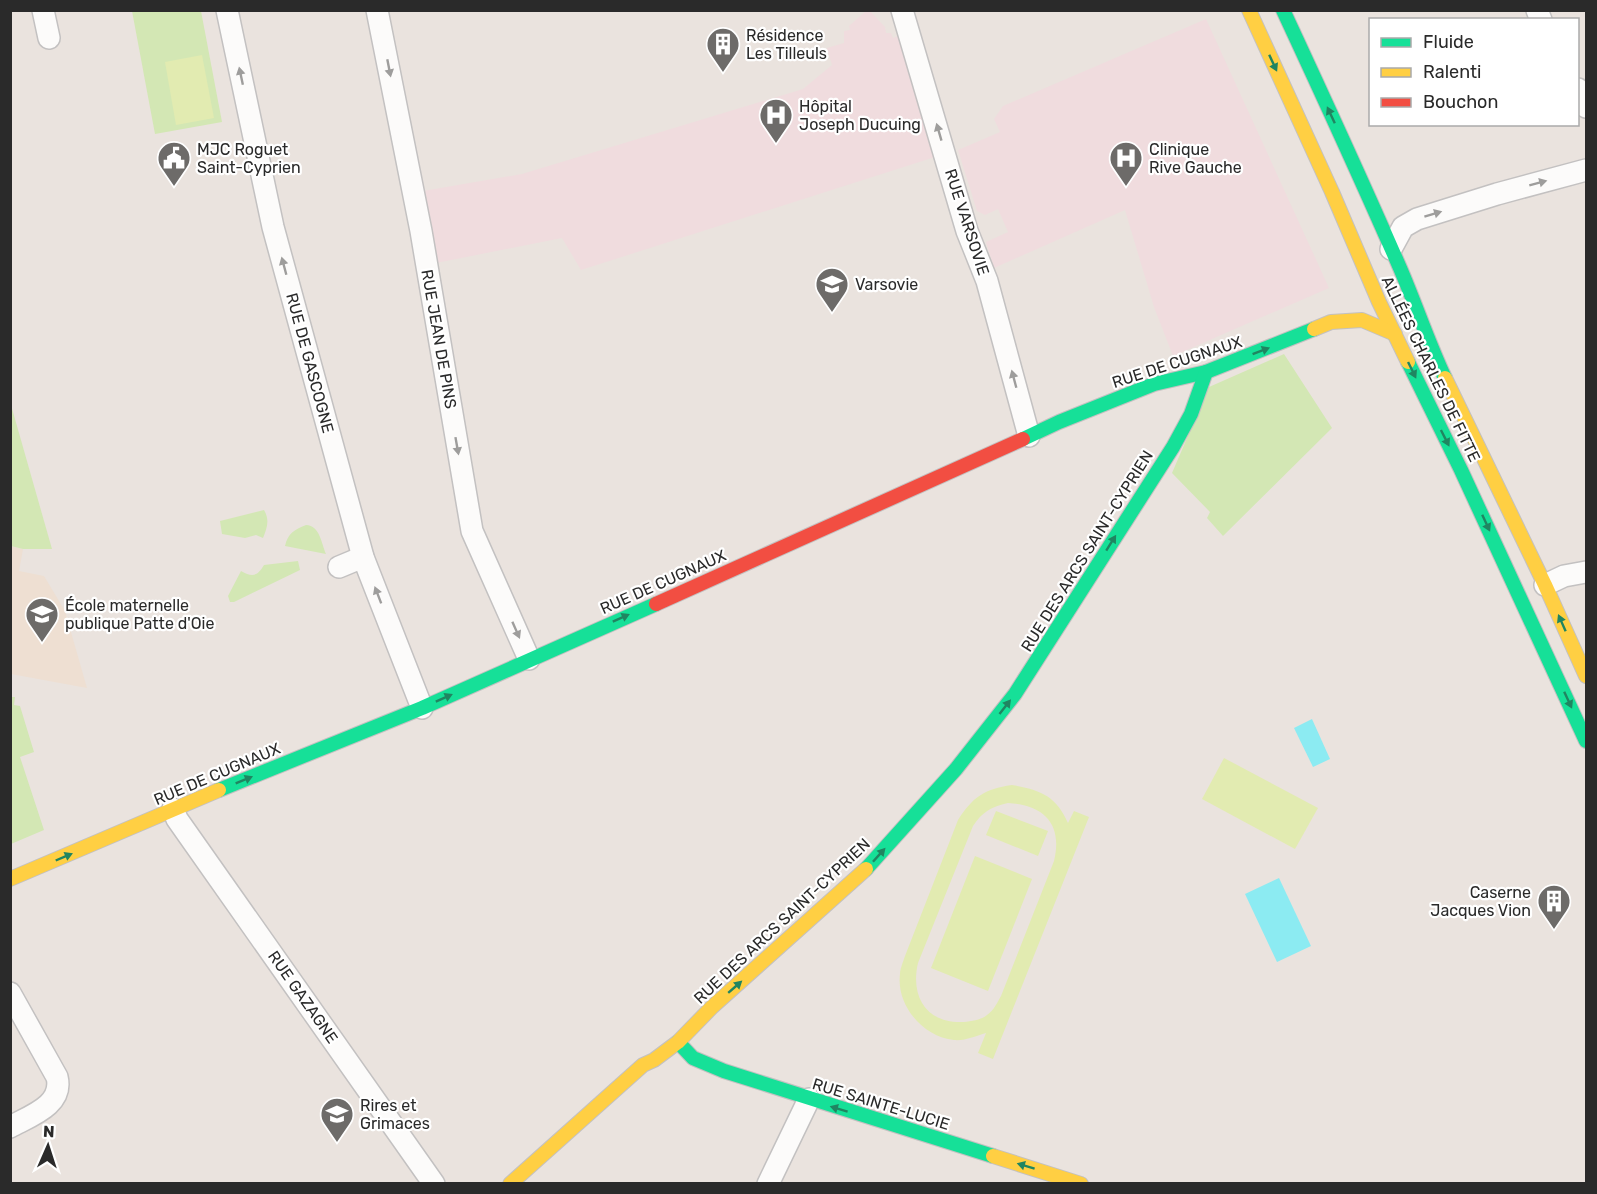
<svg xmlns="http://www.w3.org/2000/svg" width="1597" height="1194" font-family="Rubik,sans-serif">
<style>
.education{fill:#eedfd2}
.medical{fill:#f0dcde}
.green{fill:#d3e7b4}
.pitch{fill:#e2ebb1;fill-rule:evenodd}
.water{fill:#8cebf2}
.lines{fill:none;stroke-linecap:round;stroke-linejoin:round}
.street-casing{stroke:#c3c1c1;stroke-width:24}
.fast-casing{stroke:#c3c1c1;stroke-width:16}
.slow-casing{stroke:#c3c1c1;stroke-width:16}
.jam-casing{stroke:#c3c1c1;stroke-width:16}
.street{stroke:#fcfbfa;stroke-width:21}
.fast{stroke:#16e098;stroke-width:14}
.slow{stroke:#ffcf43;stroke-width:14}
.jam{stroke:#f24e42;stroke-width:14}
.oneway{fill:#208561}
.oneway2{fill:#9e9d9c}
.labels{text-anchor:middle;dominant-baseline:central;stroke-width:4.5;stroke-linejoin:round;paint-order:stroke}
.poi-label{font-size:16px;fill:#2a2a2a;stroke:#fff;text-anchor:start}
.street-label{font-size:16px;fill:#2a2a2a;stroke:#fff}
</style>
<rect width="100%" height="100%" fill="#eae3de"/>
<!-- education -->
<path class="education" d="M 10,546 L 23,549 L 19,571 L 44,576 L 65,611 L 87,688 L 11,674 Z"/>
<!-- medical -->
<g class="medical">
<path d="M 866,11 L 870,11 L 885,27 L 886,33 L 891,33 L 893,38 L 898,36 L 935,157 L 581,270 L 562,238 L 436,263 L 423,191 L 522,174 L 803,89 L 832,65 L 827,48 L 844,43 L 844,31 L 850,30 L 849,26 Z"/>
<path d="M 1206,19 L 1329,288 L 1173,356 L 1154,307 L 1125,210 L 994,268 L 986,242 L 1008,232 L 998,209 L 985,215 L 977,211 L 958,150 L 1000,132 L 994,119 L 1003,106 Z"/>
</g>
<!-- green -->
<g class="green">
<path d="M 132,11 L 201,11 L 222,122 L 155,134 Z"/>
<path d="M 1284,354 L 1332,428 L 1223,536 L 1207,518 L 1210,512 L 1172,473 L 1209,387 Z"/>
<path d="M 10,405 L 11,405 L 52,549 L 23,549 L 11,546 Z"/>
<path d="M 264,510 C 270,520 267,528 263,538 L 256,535 L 245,538 L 222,534 L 220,521 Z"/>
<path d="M 306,525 C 320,526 321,542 326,554 L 285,546 C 288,533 294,530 306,525 Z"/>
<path d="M 298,561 L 300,570 L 234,602 L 230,602 L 228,596 L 241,571 C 252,577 257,577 264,565 Z"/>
<path d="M 10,697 L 15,697 L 14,705 L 20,706 L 34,752 L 20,757 L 44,830 L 11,844 Z"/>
</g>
<!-- pitch -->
<g class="pitch">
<path d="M 202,55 L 214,118 L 176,125 L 165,62 Z"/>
<path d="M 1224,758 L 1318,808 L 1295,849 L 1202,799 Z"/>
<path d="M 1012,785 C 1041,790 1056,796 1068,823 L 1074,811 L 1089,817 L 993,1059 L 978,1053 L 986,1033 C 976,1036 965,1041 954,1040 C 923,1037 896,1005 900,974 C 900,969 903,962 905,956 L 958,820 C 973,797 984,789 1012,785 ZM 1008,803 C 1044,805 1063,824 1054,861 L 1001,996 C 997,1003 994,1010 987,1015 C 981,1020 972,1021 964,1022 C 927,1024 910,997 918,963 L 973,826 C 982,812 991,807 1008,803 Z"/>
<path d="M 996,811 L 1048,831 L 1038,856 L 986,835 Z"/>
<path d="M 975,856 L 1032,879 L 988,991 L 931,968 Z"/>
</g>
<!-- water -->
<g class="water">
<path d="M 1312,719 L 1330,759 L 1313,767 L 1294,728 Z"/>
<path d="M 1279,878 L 1311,946 L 1277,962 L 1245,894 Z"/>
</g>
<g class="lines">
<defs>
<g id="street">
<path d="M 43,10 L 49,38"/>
<path d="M 227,10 L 273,227 L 363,557 L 422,708"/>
<path d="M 377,10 L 421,231 L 472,531 L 529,659"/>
<path d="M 902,10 L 967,231 L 987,281 L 1029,436"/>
<path d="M 1537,10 L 1541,20"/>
<path d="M 1578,89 L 1586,107"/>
<path d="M 1391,249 L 1403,227 L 1417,219 L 1497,194 L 1586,170"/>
<path d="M 339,567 L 363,557"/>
<path d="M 1545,585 L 1564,576 L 1586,572"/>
<path d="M 173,809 L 177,819 L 434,1184"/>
<path d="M 10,993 L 57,1077 C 64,1105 30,1116 10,1127"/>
<path d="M 768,1184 L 809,1099"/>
</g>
<g id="fast">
<path d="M 1283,10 C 1323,96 1362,181 1400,268 C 1416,305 1428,342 1445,378"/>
<path d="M 1408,362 L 1461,470 L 1586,741"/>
<path d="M 1023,439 L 1059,422 L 1154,384 L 1206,372 L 1314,329"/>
<path d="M 219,790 L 422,708 L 656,604"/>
<path d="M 866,869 L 956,769 L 1015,694 L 1173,447 L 1191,414 L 1206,372"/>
<path d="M 678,1042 L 693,1058 L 724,1071 L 993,1156"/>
</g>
<g id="slow">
<path d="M 1249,10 L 1332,192 L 1379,302 L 1408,362"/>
<path d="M 1314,329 L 1331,322 L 1362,320 L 1395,334"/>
<path d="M 1445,378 L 1545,585 L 1586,676"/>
<path d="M 10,879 L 219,790"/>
<path d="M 993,1156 L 1081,1184"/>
<path d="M 510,1184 L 643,1065 L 654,1060 L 678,1042 L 712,1007 L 866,869"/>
</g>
<path id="jam" d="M 656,604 L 1023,439"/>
</defs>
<!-- street casing -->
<use href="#street" class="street-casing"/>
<!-- fast casing -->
<use href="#fast" class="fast-casing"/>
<!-- slow casing -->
<use href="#slow" class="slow-casing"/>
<!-- jam casing -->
<use href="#jam" class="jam-casing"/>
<!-- street -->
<use href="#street" class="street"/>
<!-- fast -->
<use href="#fast" class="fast"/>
<!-- slow -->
<use href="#slow" class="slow"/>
<!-- jam -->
<use href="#jam" class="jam"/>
</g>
<!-- one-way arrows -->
<defs><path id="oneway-solid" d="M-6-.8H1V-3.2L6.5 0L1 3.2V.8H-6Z" transform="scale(1.5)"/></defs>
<g class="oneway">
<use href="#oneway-solid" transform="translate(1273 63) rotate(65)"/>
<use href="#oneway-solid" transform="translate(1331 115) rotate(-115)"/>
<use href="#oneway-solid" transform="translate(1261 351) rotate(-21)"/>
<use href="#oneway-solid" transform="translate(1412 370) rotate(64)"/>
<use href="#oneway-solid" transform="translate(1445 438) rotate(63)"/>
<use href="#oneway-solid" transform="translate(1486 523) rotate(65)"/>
<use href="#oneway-solid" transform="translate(1111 543) rotate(-58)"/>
<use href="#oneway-solid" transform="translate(621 618) rotate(-24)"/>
<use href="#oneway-solid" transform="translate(1562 623) rotate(-114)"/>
<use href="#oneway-solid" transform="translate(444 698) rotate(-24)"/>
<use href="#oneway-solid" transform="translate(1568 700) rotate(65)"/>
<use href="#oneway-solid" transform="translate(1005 707) rotate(-52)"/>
<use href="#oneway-solid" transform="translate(244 780) rotate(-22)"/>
<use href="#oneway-solid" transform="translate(879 855) rotate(-48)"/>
<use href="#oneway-solid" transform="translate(64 857) rotate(-23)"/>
<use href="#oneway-solid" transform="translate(735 987) rotate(-41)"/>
<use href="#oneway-solid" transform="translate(839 1109) rotate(-163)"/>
<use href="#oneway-solid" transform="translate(1026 1166) rotate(-163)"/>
</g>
<g class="oneway2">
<use href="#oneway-solid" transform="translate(389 68) rotate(79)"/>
<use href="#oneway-solid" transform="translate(241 76) rotate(-102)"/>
<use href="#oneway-solid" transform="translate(939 132) rotate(-106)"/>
<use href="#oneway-solid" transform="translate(1538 183) rotate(-15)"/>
<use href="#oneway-solid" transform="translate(1433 214) rotate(-17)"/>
<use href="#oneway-solid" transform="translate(284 266) rotate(-105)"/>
<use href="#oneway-solid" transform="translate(1014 379) rotate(-105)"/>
<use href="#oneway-solid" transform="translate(457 446) rotate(80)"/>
<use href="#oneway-solid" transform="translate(378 595) rotate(-111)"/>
<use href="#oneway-solid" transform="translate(516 630) rotate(66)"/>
</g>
<!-- icons -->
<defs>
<symbol id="building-pin" viewBox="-11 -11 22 30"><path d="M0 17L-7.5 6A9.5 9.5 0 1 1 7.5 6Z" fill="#6d6b69" stroke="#fff"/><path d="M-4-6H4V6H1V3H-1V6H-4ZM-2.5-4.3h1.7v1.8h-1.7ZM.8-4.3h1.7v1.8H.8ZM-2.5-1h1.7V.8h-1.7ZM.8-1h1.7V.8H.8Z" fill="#fff"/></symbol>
<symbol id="hospital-pin" viewBox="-11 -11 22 30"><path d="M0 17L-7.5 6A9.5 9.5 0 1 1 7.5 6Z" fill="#6d6b69" stroke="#fff"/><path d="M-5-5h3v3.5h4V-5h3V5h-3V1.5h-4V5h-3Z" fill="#fff"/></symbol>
<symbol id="civic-pin" viewBox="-11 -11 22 30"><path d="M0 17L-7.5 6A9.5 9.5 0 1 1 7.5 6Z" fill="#6d6b69" stroke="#fff"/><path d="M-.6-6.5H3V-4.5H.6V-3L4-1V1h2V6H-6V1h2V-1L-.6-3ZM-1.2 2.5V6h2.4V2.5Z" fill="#fff"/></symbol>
<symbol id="school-pin" viewBox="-11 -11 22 30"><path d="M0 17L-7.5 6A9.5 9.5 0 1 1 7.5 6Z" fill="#6d6b69" stroke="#fff"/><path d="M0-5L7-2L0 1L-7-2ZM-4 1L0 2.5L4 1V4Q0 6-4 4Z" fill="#fff"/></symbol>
</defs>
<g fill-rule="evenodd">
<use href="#building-pin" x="704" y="25" width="38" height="52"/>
<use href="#hospital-pin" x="757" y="96" width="38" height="52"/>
<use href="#civic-pin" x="155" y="139" width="38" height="52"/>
<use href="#hospital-pin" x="1107" y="139" width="38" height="52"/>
<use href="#school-pin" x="813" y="265" width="38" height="52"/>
<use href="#school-pin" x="23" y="595" width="38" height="52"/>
<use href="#building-pin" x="1535" y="882" width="38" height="52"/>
<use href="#school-pin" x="318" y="1095" width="38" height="52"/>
</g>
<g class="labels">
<!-- poi labels -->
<g class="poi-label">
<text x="746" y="35">Résidence<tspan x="746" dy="18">Les Tilleuls</tspan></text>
<text x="799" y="106">Hôpital<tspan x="799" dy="18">Joseph Ducuing</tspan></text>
<text x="197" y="149">MJC Roguet<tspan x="197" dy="18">Saint-Cyprien</tspan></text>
<text x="1149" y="149">Clinique<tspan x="1149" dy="18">Rive Gauche</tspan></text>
<text x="855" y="284">Varsovie</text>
<text x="65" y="605">École maternelle<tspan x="65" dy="18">publique Patte d'Oie</tspan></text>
<text x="1531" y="892" text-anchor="end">Caserne<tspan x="1531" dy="18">Jacques Vion</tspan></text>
<text x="360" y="1105">Rires et<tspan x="360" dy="18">Grimaces</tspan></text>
</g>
<!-- street labels -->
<g class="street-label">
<text transform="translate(967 222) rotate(72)">RUE VARSOVIE</text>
<text transform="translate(439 339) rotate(80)">RUE JEAN DE PINS</text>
<text transform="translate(1177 362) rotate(-18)">RUE DE CUGNAUX</text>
<text transform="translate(310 363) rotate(75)">RUE DE GASCOGNE</text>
<text transform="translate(1431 369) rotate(64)">ALLÉES CHARLES DE FITTE</text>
<text transform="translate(1087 551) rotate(-58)">RUE DES ARCS SAINT-CYPRIEN</text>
<text transform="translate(663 582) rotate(-24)">RUE DE CUGNAUX</text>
<text transform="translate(217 774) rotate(-23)">RUE DE CUGNAUX</text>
<text transform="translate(782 921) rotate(-43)">RUE DES ARCS SAINT-CYPRIEN</text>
<text transform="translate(303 997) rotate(55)">RUE GAZAGNE</text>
<text transform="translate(881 1104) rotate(17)">RUE SAINTE-LUCIE</text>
</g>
</g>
<!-- border -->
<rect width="1597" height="1194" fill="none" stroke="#2a2a2a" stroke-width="24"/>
<!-- legend -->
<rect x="1369" y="18" width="210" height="108" fill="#ffffff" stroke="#aaaaaa" stroke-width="1.5"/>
<rect x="1381" y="38" width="30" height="9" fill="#16e098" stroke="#aaaaaa" stroke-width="1.5"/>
<text x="1423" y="48" font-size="18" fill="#2a2a2a">Fluide</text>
<rect x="1381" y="68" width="30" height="9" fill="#ffcf43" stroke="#aaaaaa" stroke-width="1.5"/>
<text x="1423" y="78" font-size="18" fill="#2a2a2a">Ralenti</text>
<rect x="1381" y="98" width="30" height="9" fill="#f24e42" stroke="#aaaaaa" stroke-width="1.5"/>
<text x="1423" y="108" font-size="18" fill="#2a2a2a">Bouchon</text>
<!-- north arrow -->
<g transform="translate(48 1146) rotate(3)" stroke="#ffffff" stroke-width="4.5" paint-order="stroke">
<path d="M0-4.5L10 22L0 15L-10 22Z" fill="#2a2a2a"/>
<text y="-9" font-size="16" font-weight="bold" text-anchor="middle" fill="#2a2a2a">N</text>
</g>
</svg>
